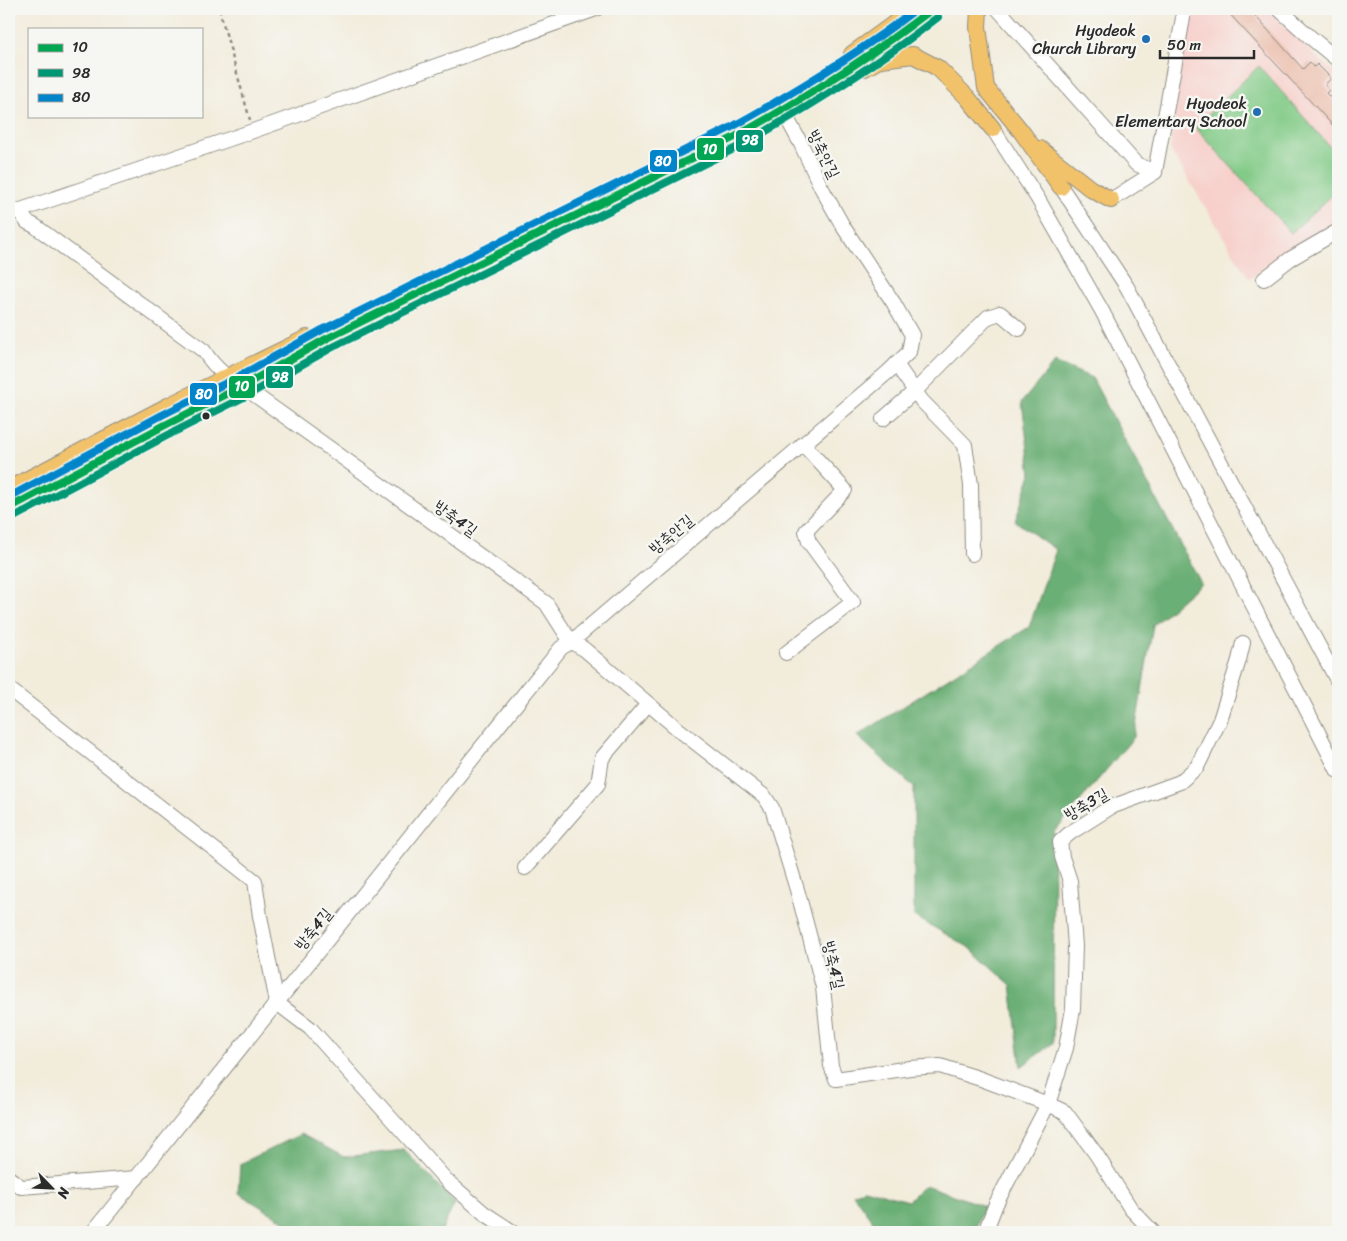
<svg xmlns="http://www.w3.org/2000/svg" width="1347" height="1241" font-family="Sriracha,'Poor Story',sans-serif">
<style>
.built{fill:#f7d0cb}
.green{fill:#83cb88;stroke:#577b5a}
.forest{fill:#6aaf74;stroke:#4a6d50}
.building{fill:#e9b39f}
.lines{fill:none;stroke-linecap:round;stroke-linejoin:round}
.minor-casing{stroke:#8e8c83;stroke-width:16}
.major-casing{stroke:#8e8c83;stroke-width:18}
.path{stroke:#8e8c83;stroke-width:2.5;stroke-dasharray:4 4;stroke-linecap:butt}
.minor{stroke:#fff;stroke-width:14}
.major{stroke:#f2c26a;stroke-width:16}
.bus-1-casing{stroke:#f6f6f2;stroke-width:11}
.bus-2-casing{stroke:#f6f6f2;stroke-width:11}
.bus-3-casing{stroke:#f6f6f2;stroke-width:11}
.bus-1{stroke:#00a651;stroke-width:8}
.bus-2{stroke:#009775;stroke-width:8}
.bus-3{stroke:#0085ca;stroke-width:8}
.poi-dot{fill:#1f6fb2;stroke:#f6f6f2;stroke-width:2}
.bus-dot{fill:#2b2b2b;stroke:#f6f6f2;stroke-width:2}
.labels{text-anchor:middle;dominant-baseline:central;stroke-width:5;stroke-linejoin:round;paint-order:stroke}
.poi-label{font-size:16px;fill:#2b2b2b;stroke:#f6f6f2;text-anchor:end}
.street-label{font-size:16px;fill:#2b2b2b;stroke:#f6f6f2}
.line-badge{stroke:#f6f6f2;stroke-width:2}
.badge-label{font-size:14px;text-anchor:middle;font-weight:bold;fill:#fff}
</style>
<rect width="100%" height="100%" fill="#f6f6f2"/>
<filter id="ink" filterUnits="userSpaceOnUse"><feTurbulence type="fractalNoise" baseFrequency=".02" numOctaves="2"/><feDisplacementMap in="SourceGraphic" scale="10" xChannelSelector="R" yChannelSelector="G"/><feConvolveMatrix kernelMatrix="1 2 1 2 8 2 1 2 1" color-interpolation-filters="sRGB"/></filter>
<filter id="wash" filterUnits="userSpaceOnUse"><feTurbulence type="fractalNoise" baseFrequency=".0096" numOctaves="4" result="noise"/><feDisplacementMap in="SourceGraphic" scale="20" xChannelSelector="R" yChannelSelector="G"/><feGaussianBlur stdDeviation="1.12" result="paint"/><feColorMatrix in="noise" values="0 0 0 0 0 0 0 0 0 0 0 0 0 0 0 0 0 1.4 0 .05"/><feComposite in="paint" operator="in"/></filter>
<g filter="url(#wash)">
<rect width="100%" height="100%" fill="#f2ecdb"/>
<!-- built -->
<path class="built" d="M 1190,9 L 1267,9 L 1314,55 L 1338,74 L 1338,220 L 1249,279 L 1170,149 Z"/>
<!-- green -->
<path class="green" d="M 1259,66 L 1338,156 L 1338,190 L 1291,233 L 1195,127 Z"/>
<!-- forest -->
<g class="forest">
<path d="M 1055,362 L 1092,378 L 1201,583 L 1153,625 L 1134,737 L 1054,832 L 1053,1043 L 1021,1067 L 1011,985 L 970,948 L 914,916 L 914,787 L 857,736 L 1029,627 L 1056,550 L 1015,521 L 1031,474 L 1022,402 Z"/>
<path d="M 301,1134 L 344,1157 L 404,1150 L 455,1203 L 441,1232 L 302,1232 L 238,1193 L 240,1164 Z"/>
<path d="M 925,1185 L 984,1206 L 974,1232 L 877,1232 L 877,1227 L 853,1194 L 864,1189 L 908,1201 Z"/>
</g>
<g id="blocks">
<!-- building -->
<path class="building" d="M 1225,9 L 1249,9 L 1303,69 L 1310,62 L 1314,67 L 1317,64 L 1331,78 L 1325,85 L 1329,90 L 1326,93 L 1338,106 L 1338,131 Z"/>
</g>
</g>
<g filter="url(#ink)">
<use href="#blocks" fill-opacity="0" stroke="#8e8c83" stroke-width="1"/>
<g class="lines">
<defs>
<g id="minor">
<path d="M 998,9 L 1136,164 L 1155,172"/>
<path d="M 1279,9 L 1310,37 L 1338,60"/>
<path d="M 993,129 L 1038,199 L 1102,311 L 1338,771"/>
<path d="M 1155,172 L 1183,18 L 1182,9"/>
<path d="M 1061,187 L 1127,287 L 1338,682"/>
<path d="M 1111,200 L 1155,172"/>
<path d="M 20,211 L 27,222 L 35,226 L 204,351 C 216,371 235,384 255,395 L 546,603 L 571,642 L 584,649 L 678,729 L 764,796 L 772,808 L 798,893 L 823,987 L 831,1066 L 836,1079 L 910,1068 L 940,1066 L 981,1079 L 1048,1104 L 1066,1048 L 1073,1009 L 1075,946 L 1070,881 L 1062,857 L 1060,842 L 1070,833 L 1111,807 L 1180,782 L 1197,767 L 1220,720 L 1239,660 L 1243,643"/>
<path d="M 9,214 L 253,131 L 596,9"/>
<path d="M 1264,279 L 1290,259 L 1338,231"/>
<path d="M 896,364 L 922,401 L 965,445 L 971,485 L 972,554"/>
<path d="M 883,419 L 915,391 L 988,317 L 1000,313 L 1019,329"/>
<path d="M 786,653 L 853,602 L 809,542 L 806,531 L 845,490 L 803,444"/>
<path d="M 9,689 L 255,881 L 260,916 L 277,1003 L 310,1028 L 447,1181 L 484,1213 L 513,1232"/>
<path d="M 525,868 L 598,784 L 602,758 L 648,704"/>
<path d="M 9,1178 L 21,1187 L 137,1178"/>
<path d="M 93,1232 L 561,648 L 571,642 L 888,372 L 909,352 L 912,335 L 893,302 L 844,228 L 821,187 L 801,144 L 783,111"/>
<path d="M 985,1232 L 996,1204 L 1048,1104 L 1065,1112 L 1096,1154 L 1131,1209 L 1153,1232"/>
</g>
<g id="major">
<path d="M 979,9 L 978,27 L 986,88 L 1021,131 L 1061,187"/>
<path d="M 852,54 L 891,26 L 911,9"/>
<path d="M 865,68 L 881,59 L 913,55 L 938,68 L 967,97 L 993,129"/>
<path d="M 1040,149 L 1091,189 L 1111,200"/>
<path d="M 9,489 L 168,406 L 307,338"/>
<path d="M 9,508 L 167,424 L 241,387 L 326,339 L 735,137 C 804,99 871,58 932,9"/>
</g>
</defs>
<!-- minor casing -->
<use href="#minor" class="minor-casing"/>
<!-- major casing -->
<use href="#major" class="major-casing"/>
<!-- path -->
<path class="path" d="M 219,9 L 250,120"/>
<!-- minor -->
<use href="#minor" class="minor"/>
<!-- major -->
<use href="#major" class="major"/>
<defs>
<path id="bus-1" d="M 9,508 L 167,424 L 241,387 L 326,339 L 735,137 C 804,99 870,57 932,9"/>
<path id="bus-2" d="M 14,517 L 172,433 L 246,396 L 331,348 L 740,146 C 809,107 876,66 938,17"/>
<path id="bus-3" d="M 9,497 L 162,415 L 236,378 L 322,330 L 730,128 C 795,92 858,54 916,9"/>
</defs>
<!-- bus-1 casing -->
<use href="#bus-1" class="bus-1-casing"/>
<!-- bus-2 casing -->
<use href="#bus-2" class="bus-2-casing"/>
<!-- bus-3 casing -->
<use href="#bus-3" class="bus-3-casing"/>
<!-- bus-1 -->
<use href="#bus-1" class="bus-1"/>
<!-- bus-2 -->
<use href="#bus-2" class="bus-2"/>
<!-- bus-3 -->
<use href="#bus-3" class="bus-3"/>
</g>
</g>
<!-- markers -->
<g class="poi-dot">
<circle cx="1146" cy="39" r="5"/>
<circle cx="1257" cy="112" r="5"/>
</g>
<circle class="bus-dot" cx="206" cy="416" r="4.5"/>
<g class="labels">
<!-- poi labels -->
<g class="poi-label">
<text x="1136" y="30">Hyodeok<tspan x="1136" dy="18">Church Library</tspan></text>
<text x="1247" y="103">Hyodeok<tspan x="1247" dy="18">Elementary School</tspan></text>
</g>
<!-- street labels -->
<g class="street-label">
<text transform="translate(824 154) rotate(64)">방축안길</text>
<text transform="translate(456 518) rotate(36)">방축4길</text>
<text transform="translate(671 534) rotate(-40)">방축안길</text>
<text transform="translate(1086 804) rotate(-30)">방축3길</text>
<text transform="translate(313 929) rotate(-51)">방축4길</text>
<text transform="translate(834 965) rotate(77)">방축4길</text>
</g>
</g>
<g class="line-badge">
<rect x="735" y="129" width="29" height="24" rx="5" fill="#009775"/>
<rect x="696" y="137" width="29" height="24" rx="5" fill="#00a651"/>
<rect x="649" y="149" width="29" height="24" rx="5" fill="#0085ca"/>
<rect x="265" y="365" width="29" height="24" rx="5" fill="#009775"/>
<rect x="228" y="375" width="28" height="24" rx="5" fill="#00a651"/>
<rect x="189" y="382" width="29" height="24" rx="5" fill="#0085ca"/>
</g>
<g class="badge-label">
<text x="750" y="145">98</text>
<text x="710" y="154">10</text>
<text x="663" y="166">80</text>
<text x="280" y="382">98</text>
<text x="242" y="391">10</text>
<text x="204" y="399">80</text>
</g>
<!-- margin -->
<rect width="1347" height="1241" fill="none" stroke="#f6f6f2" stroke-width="30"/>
<!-- legend -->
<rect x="28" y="28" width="175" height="90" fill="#f6f6f2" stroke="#a5a5a2"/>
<rect x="38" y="44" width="25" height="8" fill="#00a651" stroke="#a5a5a2"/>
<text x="72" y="52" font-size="15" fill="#2b2b2b">10</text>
<rect x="38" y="69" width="25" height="8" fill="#009775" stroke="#a5a5a2"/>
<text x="72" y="78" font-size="15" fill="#2b2b2b">98</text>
<rect x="38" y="94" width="25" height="8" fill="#0085ca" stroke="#a5a5a2"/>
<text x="72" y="102" font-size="15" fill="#2b2b2b">80</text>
<!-- north arrow -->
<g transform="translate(52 1188) rotate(114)" stroke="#f6f6f2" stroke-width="4" paint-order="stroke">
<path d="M0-4L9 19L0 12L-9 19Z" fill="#2b2b2b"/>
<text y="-8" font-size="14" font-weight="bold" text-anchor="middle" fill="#2b2b2b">N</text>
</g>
<!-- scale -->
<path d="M1160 50v8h94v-8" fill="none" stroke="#2b2b2b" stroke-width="2.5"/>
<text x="1167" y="50" font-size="15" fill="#2b2b2b" stroke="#f6f6f2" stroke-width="4" paint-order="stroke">50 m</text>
</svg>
